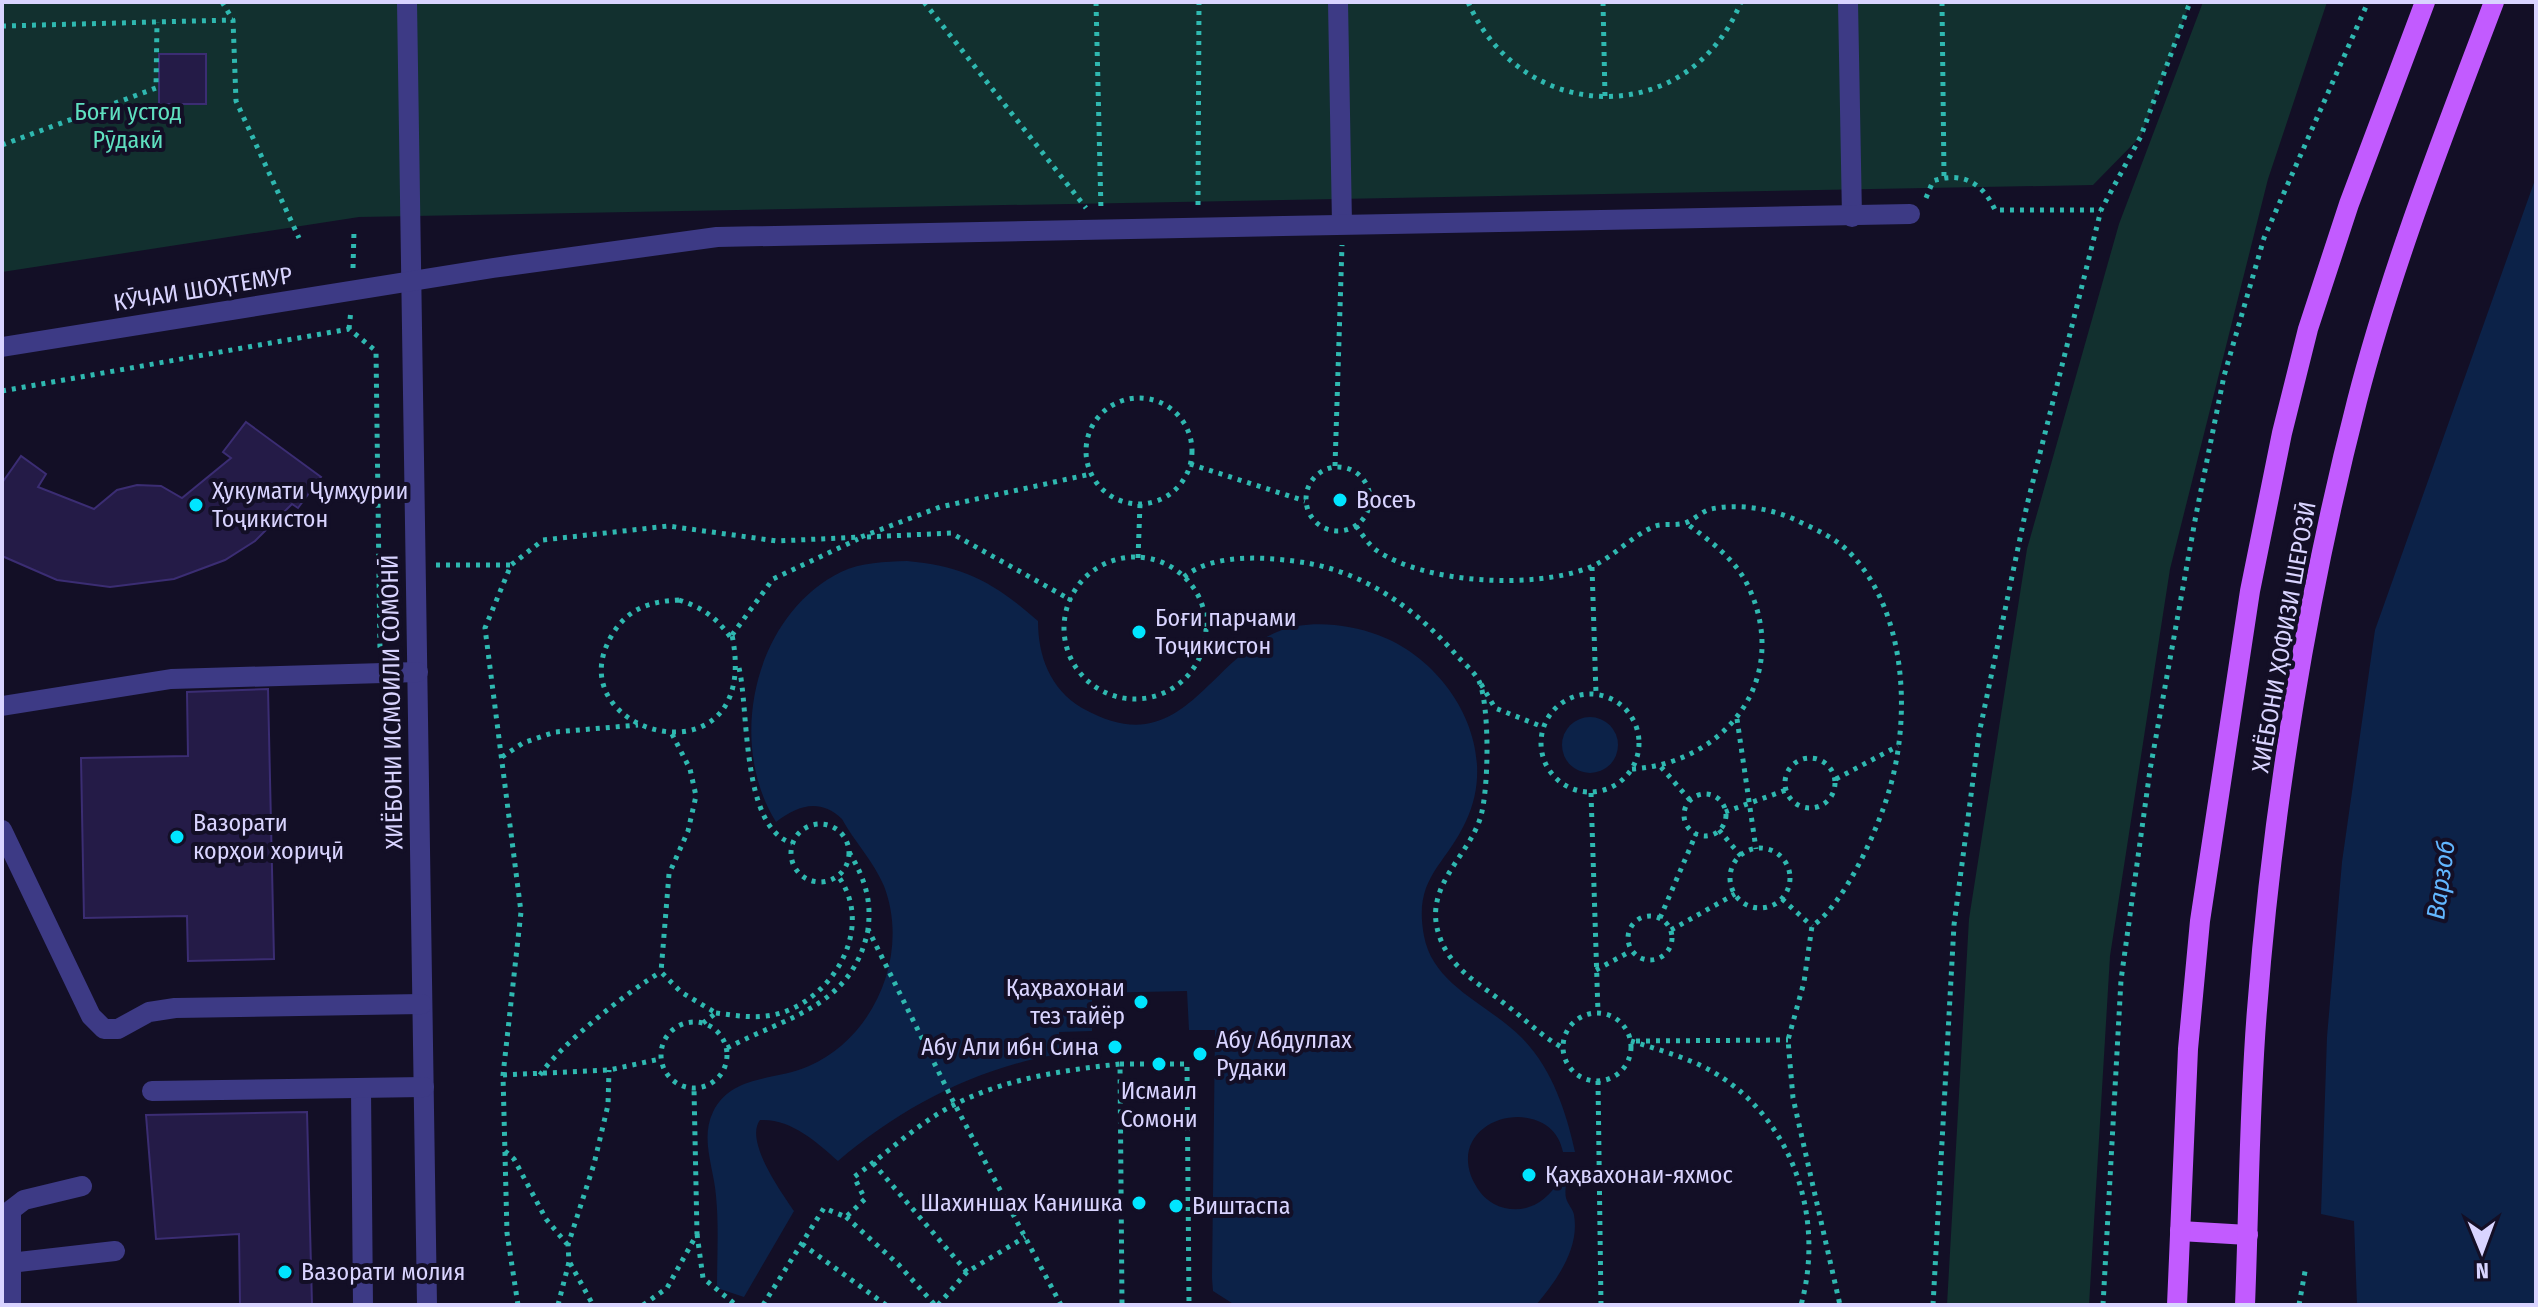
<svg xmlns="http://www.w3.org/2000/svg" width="2538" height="1307" font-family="'Fira Sans Condensed',sans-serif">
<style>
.green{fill:#12302f}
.water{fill:#0c2248}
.building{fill:#241b47;stroke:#3b2d73;stroke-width:2}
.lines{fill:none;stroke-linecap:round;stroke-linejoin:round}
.path{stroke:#2fb8b0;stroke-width:5;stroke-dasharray:4 6;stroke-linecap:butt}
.minor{stroke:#3d3a85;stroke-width:20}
.major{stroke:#c25bff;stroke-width:20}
.poi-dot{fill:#00e5ff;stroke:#130f26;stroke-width:3}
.labels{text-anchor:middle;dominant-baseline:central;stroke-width:8;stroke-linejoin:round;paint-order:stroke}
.park-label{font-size:24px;fill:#5fe0c0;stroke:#130f26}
.street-label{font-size:24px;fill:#d9d4ff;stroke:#130f26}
.poi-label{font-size:24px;fill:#d9d4ff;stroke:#130f26;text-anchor:start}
.water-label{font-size:26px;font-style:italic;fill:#62b6ff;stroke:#130f26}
</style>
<rect width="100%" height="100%" fill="#130f26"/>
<!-- green -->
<g class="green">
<path d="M 2,2 L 2190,2 L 2141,136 L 2093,185 L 359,217 L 2,272 Z"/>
<path d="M 2203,2 L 2327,2 L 2268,179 L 2170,569 L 2110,956 L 2089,1305 L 1947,1305 L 1969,919 L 2027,549 L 2119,224 Z"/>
</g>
<!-- water -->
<g class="water">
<path d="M 2536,177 L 2536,1305 L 2357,1305 L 2354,1221 L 2321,1214 L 2327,1037 L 2342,862 L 2375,630 Z"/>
<path d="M 907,561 C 964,566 995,583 1038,621 C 1038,656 1050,689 1082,708 C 1181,764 1204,664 1277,632 C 1308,619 1348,624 1378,635 C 1449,661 1501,748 1466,821 C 1445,867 1413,877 1424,936 C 1433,986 1490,1005 1522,1038 C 1552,1069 1566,1111 1575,1152 L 1563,1152 C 1552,1093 1449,1114 1471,1176 C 1476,1188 1483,1198 1494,1204 C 1525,1220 1556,1198 1564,1167 L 1569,1167 C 1568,1176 1564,1189 1566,1198 C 1568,1205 1573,1209 1574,1215 C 1580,1249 1556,1281 1536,1305 L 1235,1305 L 1213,1291 L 1212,1278 L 1215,1030 L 1189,1030 L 1187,991 L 1092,993 L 1092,1031 L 1059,1032 L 1059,1054 C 976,1068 902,1107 838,1161 C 817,1142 790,1118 760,1120 C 744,1141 782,1193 794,1211 L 744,1297 L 717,1288 C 717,1257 719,1226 716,1196 C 714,1168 700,1139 713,1112 C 731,1074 776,1081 809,1066 C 875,1037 910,954 884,886 C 874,862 854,841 842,819 C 820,798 798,805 776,822 C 726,742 754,615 841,572 C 861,562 885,562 907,561 Z"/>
<circle cx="1590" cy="745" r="28"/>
</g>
<!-- building -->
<g class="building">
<rect x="159" y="54" width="47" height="50"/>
<path d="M 246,422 L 321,477 L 298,508 L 292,504 L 255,541 L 225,560 L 174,579 L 110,587 L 57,580 L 2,556 L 2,483 L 21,456 L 46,474 L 38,487 L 94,509 L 117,490 L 137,485 L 161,486 L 182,498 L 231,458 L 223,452 Z"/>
<path d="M 268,689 L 274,959 L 188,961 L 187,916 L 84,918 L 81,758 L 188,756 L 187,692 Z"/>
<path d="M 307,1112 L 312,1305 L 240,1305 L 239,1234 L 156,1239 L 146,1115 Z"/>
</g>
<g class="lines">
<!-- path -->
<g class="path">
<path d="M 222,2 L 233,20 L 236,101 L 299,238"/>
<path d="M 924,2 L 1086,208"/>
<path d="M 1096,2 L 1101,211"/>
<path d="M 1468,2 C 1522,126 1689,130 1741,2"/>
<path d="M 1603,2 L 1605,97"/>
<path d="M 1942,2 L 1944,177"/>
<path d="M 2,26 L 233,20"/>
<path d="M 2,145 L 156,88 L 157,22"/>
<path d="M 1926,198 L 1933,181 C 1962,171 1983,183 1995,210 L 2101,210"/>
<path d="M 1198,205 L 1199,2"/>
<path d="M 353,268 L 354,231"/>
<path d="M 349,329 L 351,310"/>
<path d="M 2,391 L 349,329 L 376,351 L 380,652"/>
<circle cx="1139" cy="451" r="53"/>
<path d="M 1190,464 L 1305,501"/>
<path d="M 1335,466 L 1342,245"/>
<circle cx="1338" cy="499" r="32"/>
<path d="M 1356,526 C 1362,534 1368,544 1376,550 C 1425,584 1533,589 1588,568 C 1612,559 1631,536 1655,526 C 1664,523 1675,526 1685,523 C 1694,520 1702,511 1711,509 C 1740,503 1775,509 1800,522 C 1819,531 1837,539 1851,554 C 1907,613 1911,718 1889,791 C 1878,829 1845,904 1812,926 L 1804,982 L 1788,1040 L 1793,1098 L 1840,1305"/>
<path d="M 867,537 L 951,533 L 1071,600"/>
<circle cx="1135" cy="628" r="71"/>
<path d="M 1138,558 L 1140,504"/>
<path d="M 436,565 L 511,565"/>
<path d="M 1592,567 L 1596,694"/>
<path d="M 1184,577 C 1214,552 1270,557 1307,563 C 1369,574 1419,612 1459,658 C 1465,664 1475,673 1479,681 C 1490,706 1489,792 1480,819 C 1467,858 1423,887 1439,935 C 1450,969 1479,983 1505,1004 C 1525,1019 1541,1036 1563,1048"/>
<path d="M 679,600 C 703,608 716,617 731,638 L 732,635 C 764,791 552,735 612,635 C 627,609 650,601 679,600 Z"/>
<path d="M 732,635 L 773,579 L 858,539"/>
<path d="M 739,668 C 749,709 741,828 792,843"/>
<path d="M 1481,684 L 1495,708 L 1543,727"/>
<circle cx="1590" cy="743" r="49"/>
<path d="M 1737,719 L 1756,849"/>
<path d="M 672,734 L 690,769 L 696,796 L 688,831 L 669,874 L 661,972 L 681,992 L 716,1013 L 703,1023"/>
<path d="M 502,757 L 523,743 L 555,732 L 638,725"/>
<circle cx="1810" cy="783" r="25"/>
<path d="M 1661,767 L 1690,800"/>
<path d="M 1632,769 C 1726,763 1791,679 1749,588 C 1736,559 1710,541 1686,523"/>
<path d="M 1836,779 L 1898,746"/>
<path d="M 1591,793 L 1598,1013"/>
<circle cx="1705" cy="815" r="21"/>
<path d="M 1725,812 L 1786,790"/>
<circle cx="820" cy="853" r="29"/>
<path d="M 1719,830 L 1741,856"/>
<circle cx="1760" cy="878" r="30"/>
<path d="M 849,852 C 864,877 872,899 868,929 L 953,1101 L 1061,1305"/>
<path d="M 1782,899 L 1812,926"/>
<circle cx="1650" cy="938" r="22"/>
<path d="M 1660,918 L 1696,834"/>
<path d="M 1671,930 L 1735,894"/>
<path d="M 1596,970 L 1631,951"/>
<path d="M 716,1013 C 739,1016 761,1020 784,1012 C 837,993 874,925 838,876"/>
<circle cx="1597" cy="1047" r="34"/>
<circle cx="694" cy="1055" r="33"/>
<path d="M 1631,1041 C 1656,1049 1682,1056 1706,1068 C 1791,1113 1826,1215 1801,1305"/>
<path d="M 1636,1041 L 1788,1040"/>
<path d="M 727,1048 C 788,1016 852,1007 868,930"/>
<path d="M 1120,1064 L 1187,1064 L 1189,1305"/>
<path d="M 503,1075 L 609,1070 L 660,1059"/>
<path d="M 540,1075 C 560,1045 628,991 661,972"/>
<path d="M 1598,1081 L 1601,1305"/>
<path d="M 505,1151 L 514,1159 L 546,1219 L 567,1244"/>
<path d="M 873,1163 L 967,1272 L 1025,1237"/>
<path d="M 846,1217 L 898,1264 L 935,1305"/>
<path d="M 697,1234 L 703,1278 L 736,1305"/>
<path d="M 802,1244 L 886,1305"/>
<path d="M 570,1263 L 593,1305"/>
<path d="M 518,1305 L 507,1233 L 503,1075 L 521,912 L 485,628 L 511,565 L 543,540 L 668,526 L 777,541 L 861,537 L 940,507 L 1091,474"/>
<path d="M 558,1305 L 569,1262 L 568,1245 L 594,1164 L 608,1105 L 609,1070"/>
<path d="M 643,1305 L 667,1288 L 697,1234 L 694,1089"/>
<path d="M 763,1305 L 824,1208 L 846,1217 L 865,1199 L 854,1177 C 879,1159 902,1138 927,1121 C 983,1082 1054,1071 1120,1064 L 1122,1305"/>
<path d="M 938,1305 L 967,1272"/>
<path d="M 1933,1305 L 1954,925 L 1979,734 L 2027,505 L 2101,210 L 2141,136 L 2190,2"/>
<path d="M 2103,1305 L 2121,980 L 2150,770 L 2196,515 L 2224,376 L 2264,238 L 2368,2"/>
<path d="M 2299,1305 L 2306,1266"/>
</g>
<!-- minor -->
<g class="minor">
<path d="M 407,2 L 427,1305"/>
<path d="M 1338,2 L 1342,224"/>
<path d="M 1848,2 L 1852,217"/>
<path d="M 2,347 L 493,268 L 717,237 L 1910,214"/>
<path d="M 2,706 L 171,679 L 418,672"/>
<path d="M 2,830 L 91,1016 L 104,1029 L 118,1029 L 149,1012 L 175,1008 L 422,1004"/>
<path d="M 361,1089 L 363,1305"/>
<path d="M 152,1091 L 424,1087"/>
<path d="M 10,1263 L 115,1251"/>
<path d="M 11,1305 L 11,1210 L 24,1200 L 82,1186"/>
</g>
<!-- major -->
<g class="major">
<path d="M 2180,1231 L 2248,1235"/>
<path d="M 2177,1305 L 2188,1049 L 2200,921 L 2250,591 L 2282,433 L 2308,329 L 2349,204 L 2425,2"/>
<path d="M 2245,1305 C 2249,1207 2249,1108 2257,1010 C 2272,810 2307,595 2357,401 C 2392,265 2444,134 2494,2"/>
</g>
</g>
<!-- markers -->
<g class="poi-dot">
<circle cx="1340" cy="500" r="8"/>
<circle cx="196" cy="505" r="8"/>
<circle cx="1139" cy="632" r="8"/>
<circle cx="177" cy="837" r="8"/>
<circle cx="1141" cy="1002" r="8"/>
<circle cx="1115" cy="1047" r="8"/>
<circle cx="1200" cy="1054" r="8"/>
<circle cx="1159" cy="1064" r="8"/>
<circle cx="1529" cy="1175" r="8"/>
<circle cx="1139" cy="1203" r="8"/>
<circle cx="1176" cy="1206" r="8"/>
<circle cx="285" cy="1272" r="8"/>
</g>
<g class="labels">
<!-- park labels -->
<g class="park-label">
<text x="128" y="112">Боғи устод<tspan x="128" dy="28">Рӯдакӣ</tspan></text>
</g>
<!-- street labels -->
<g class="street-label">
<text transform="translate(203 289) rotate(-9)">КӮЧАИ ШОҲТЕМУР</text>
<text transform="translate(2284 637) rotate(-80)">ХИЁБОНИ ҲОФИЗИ ШЕРОЗӢ</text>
<text transform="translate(392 702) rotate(-91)">ХИЁБОНИ ИСМОИЛИ СОМОНӢ</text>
</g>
<!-- poi labels -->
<g class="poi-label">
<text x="212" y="491">Ҳукумати Ҷумҳурии<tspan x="212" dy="28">Тоҷикистон</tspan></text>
<text x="1356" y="500">Восеъ</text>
<text x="1155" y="618">Боғи парчами<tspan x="1155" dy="28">Тоҷикистон</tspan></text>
<text x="193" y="823">Вазорати<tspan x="193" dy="28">корҳои хориҷӣ</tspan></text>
<text x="1125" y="988" text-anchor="end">Қаҳвахонаи<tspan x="1125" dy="28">тез тайёр</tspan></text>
<text x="1216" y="1040">Абу Абдуллах<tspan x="1216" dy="28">Рудаки</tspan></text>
<text x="1099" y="1047" text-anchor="end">Абу Али ибн Сина</text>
<text x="1159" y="1091" text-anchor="middle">Исмаил<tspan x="1159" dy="28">Сомони</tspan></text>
<text x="1545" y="1175">Қаҳвахонаи-яхмос</text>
<text x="1123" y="1203" text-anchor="end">Шахиншах Канишка</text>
<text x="1192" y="1206">Виштаспа</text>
<text x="301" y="1272">Вазорати молия</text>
</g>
<!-- water labels -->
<g class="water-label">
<text transform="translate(2441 880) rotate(-82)">Варзоб</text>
</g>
</g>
<!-- border -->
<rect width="2538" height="1307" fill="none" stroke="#d9d4ff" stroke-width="8"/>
<!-- north arrow -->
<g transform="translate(2482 1251) rotate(179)" stroke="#130f26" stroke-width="6" paint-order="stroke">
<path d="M0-6L14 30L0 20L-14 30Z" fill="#d9d4ff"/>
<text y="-12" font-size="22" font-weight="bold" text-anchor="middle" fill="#d9d4ff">N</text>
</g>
</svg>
